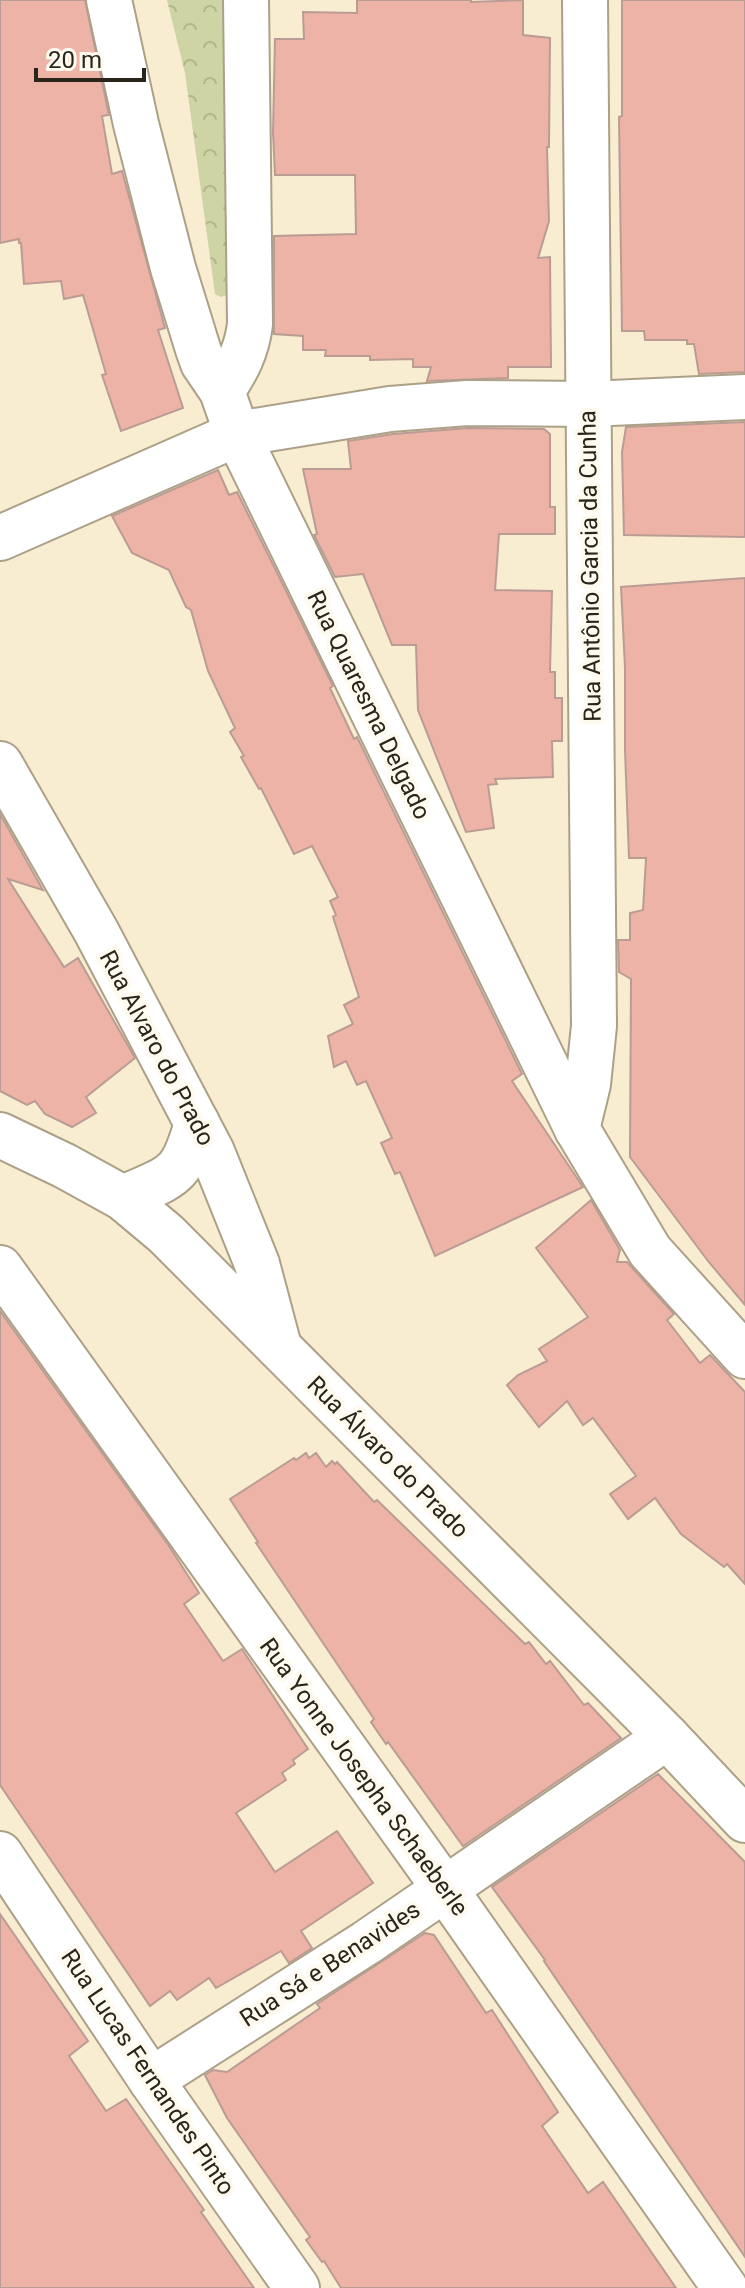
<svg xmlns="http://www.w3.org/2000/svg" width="745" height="2288" font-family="Roboto,sans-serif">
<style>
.forest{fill:url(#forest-crowns)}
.building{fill:#edb3a6;stroke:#ba9c95;stroke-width:2}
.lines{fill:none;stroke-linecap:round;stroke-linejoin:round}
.minor-casing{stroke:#aca188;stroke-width:48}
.tertiary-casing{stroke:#aca188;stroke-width:48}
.minor{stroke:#fff;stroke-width:44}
.tertiary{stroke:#fff;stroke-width:44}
.labels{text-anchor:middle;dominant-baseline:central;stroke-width:8;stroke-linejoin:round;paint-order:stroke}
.street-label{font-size:24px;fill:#2a251b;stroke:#fffaef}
</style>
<defs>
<pattern id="forest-crowns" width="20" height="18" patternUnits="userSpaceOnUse" patternTransform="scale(2)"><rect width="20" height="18" fill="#ced4a4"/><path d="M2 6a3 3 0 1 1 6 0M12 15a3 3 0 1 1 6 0" fill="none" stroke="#b1b68d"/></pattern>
</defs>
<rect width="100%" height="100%" fill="#f8ecd1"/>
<!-- forest -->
<path class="forest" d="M 167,0 L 229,0 L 232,293 L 221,297 L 215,294 L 185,73 Z"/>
<!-- building -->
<g class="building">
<path d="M 0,0 L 85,0 L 109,115 L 102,116 L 112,174 L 122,171 L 165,328 L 158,330 L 183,408 L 121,431 L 102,375 L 106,374 L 83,295 L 64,299 L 61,281 L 24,284 L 21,243 L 19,243 L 19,239 L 0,243 Z"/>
<path d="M 357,0 L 471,0 L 471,2 L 523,0 L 523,35 L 550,38 L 549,147 L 547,147 L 549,221 L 538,258 L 550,257 L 551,367 L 508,367 L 508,378 L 427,381 L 431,367 L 413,367 L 413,359 L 370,360 L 370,356 L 325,356 L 326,350 L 303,350 L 303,336 L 274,334 L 274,236 L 356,234 L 355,175 L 275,175 L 273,133 L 275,39 L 304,39 L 303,12 L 357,13 Z"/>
<path d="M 622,0 L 745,0 L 745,372 L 699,374 L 694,344 L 687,344 L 687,340 L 645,340 L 644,331 L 622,331 L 619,117 L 622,116 Z"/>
<path d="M 745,422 L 745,537 L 624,535 L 622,452 L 626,427 Z"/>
<path d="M 468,428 L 544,429 L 550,434 L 550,507 L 555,507 L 555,534 L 499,534 L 495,590 L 552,591 L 550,672 L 555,672 L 555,698 L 562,698 L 562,741 L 552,741 L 553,777 L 495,779 L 497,784 L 488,785 L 494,828 L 466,832 L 418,710 L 416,645 L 392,645 L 363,574 L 335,577 L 314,535 L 317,534 L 303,469 L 351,469 L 348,441 L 393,434 Z"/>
<path d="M 218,470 L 229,495 L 237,492 L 333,686 L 330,688 L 354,739 L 357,737 L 522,1074 L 512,1081 L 583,1187 L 435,1256 L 400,1172 L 395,1174 L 381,1143 L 392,1138 L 366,1081 L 357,1085 L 346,1061 L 334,1067 L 328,1036 L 353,1024 L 344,1005 L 359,997 L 333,917 L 336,915 L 330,901 L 338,897 L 312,846 L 294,854 L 261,788 L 259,789 L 241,757 L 244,756 L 230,732 L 235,728 L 208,671 L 191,610 L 186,607 L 169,570 L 132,553 L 112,516 Z"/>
<path d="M 745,578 L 745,1305 L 708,1261 L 630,1157 L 631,979 L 619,972 L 618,940 L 630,940 L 630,913 L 643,910 L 646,858 L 629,858 L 625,750 L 625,668 L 621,587 Z"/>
<path d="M 0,814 L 43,890 L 8,879 L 64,967 L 78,958 L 135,1058 L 86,1097 L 96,1113 L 72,1127 L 45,1114 L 35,1101 L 27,1105 L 0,1091 Z"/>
<path d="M 591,1200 L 620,1250 L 617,1262 L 627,1262 L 674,1314 L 667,1320 L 700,1363 L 710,1355 L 745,1392 L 745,1584 L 727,1564 L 724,1567 L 681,1534 L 655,1498 L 628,1519 L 610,1494 L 636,1476 L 593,1418 L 583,1425 L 567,1401 L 539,1427 L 507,1385 L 518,1375 L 547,1361 L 539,1349 L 588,1317 L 536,1248 Z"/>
<path d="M 0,1311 L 169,1546 L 199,1593 L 184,1604 L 223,1661 L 242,1649 L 308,1749 L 293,1760 L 295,1764 L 282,1773 L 286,1780 L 236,1813 L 275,1872 L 337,1831 L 373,1883 L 301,1931 L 312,1948 L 289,1963 L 281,1951 L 216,1988 L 209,1978 L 177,2000 L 170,1991 L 150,2006 L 0,1785 Z"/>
<path d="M 306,1453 L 309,1458 L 316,1453 L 326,1467 L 332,1461 L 335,1464 L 337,1462 L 374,1502 L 377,1500 L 525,1644 L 529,1642 L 546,1664 L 550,1661 L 584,1705 L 588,1703 L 621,1738 L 463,1846 L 388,1742 L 386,1744 L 371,1722 L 374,1719 L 256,1543 L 258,1542 L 230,1499 L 294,1458 L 296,1460 Z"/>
<path d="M 658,1774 L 745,1862 L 745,2257 L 544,1961 L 545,1960 L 492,1887 Z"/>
<path d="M 0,1914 L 88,2041 L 69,2056 L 106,2111 L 126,2099 L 204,2210 L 201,2212 L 254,2288 L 0,2288 Z"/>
<path d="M 425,1933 L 434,1935 L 486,2013 L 492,2010 L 558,2112 L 542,2126 L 588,2193 L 603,2182 L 676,2288 L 341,2288 L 324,2261 L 322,2262 L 306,2240 L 310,2237 L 227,2118 L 205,2075 L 213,2070 L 227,2072 L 320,2008 L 317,2004 Z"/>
</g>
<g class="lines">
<defs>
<g id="minor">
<path d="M 109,0 L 136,124 L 173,268 L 198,349 L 203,363 L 222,391 L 237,434 L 577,1129 L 650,1251 L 745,1356"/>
<path d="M 222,391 C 237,369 247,350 250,324 L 246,0"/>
<path d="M 0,538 L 237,434 L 390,409 L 467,403 L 589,404 L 745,397"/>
<path d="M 0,764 L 96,931 L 212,1152 L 257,1264 L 279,1347"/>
<path d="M 577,1129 L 588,1084 L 594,1026 L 585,0"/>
<path d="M 0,1268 L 445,1889 L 725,2288"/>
<path d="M 0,1854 L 151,2080 L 297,2288"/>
<path d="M 151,2080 L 366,1943 L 667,1737"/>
</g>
<g id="tertiary">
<path d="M 0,1135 L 65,1166 L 123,1198 L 166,1234 L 667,1737 L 745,1820"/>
<path d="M 123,1198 C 174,1175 181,1179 197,1123"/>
</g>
</defs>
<!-- minor casing -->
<use href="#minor" class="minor-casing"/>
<!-- tertiary casing -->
<use href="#tertiary" class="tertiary-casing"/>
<!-- minor -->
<use href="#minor" class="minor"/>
<!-- tertiary -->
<use href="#tertiary" class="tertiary"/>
</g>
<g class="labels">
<!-- street labels -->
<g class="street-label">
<text transform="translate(590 566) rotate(-91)">Rua Antônio Garcia da Cunha</text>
<text transform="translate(369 705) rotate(64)">Rua Quaresma Delgado</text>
<text transform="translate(157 1048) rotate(62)">Rua Alvaro do Prado</text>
<text transform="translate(388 1457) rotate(45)">Rua Álvaro do Prado</text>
<text transform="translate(364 1777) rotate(54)">Rua Yonne Josepha Schaeberle</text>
<text transform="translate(330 1964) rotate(-33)">Rua Sá e Benavides</text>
<text transform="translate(148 2072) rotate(56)">Rua Lucas Fernandes Pinto</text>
</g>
</g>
<!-- scale -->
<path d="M36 68v12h108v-12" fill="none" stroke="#2a251b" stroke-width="4"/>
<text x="48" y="68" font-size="24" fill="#2a251b" stroke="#fffaef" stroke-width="6" paint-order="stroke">20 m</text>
</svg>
